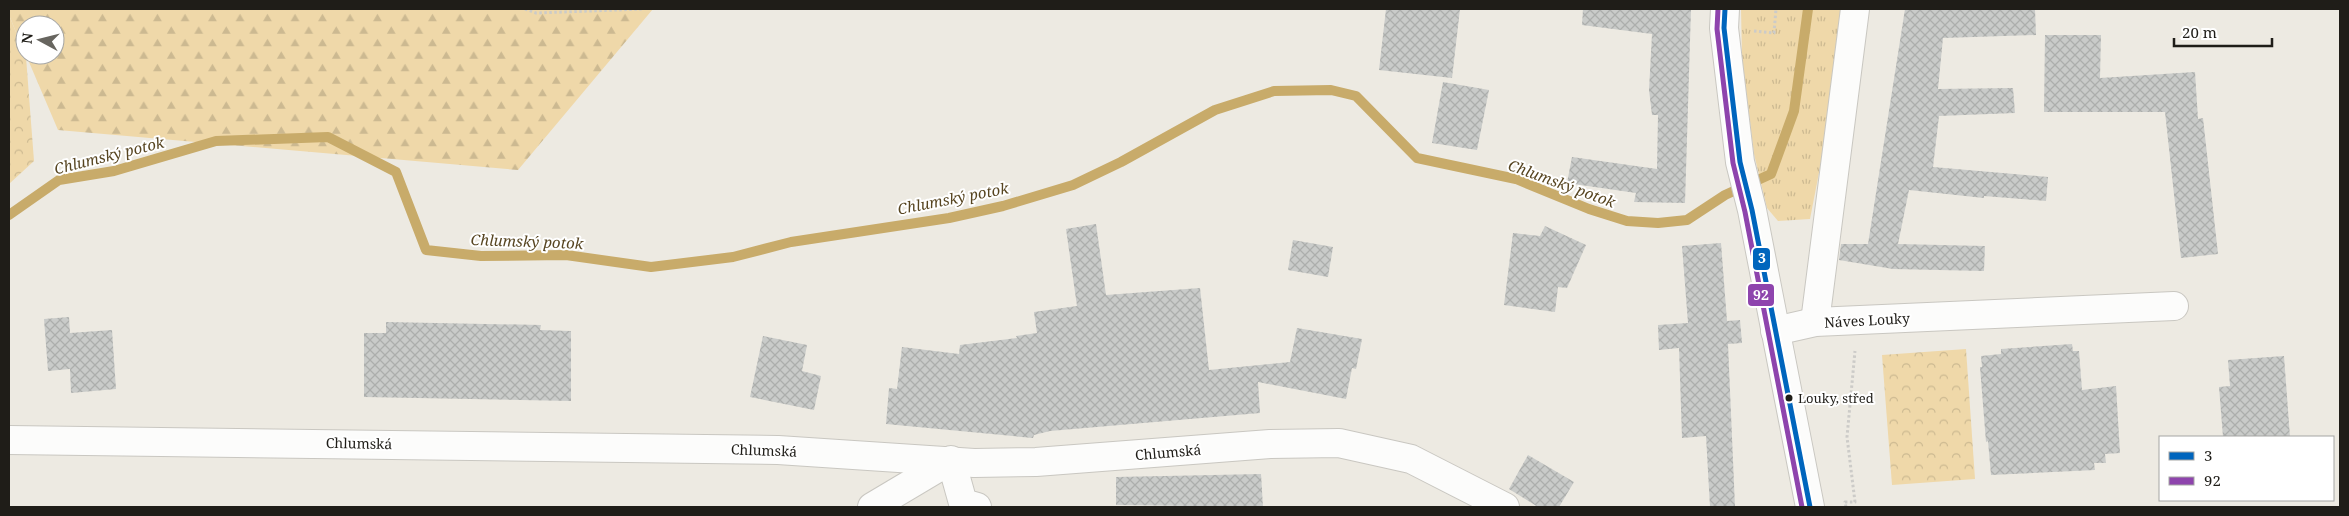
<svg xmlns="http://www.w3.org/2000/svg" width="2349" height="516" font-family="'Noto Serif',serif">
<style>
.grass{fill:url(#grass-tufts)}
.forest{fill:url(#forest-firs)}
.park{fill:url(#park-crowns)}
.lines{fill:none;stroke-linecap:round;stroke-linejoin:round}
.stream{stroke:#c8ab6a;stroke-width:10}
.building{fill:url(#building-cross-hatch)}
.minor-casing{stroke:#c9c7c1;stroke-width:30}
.path{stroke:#cccbc8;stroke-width:3;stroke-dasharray:2.5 2.5;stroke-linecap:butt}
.minor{stroke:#fcfcfb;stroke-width:28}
.bus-1-casing{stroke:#fff;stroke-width:9}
.bus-2-casing{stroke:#fff;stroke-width:9}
.bus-1{stroke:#0065bd;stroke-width:5}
.bus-2{stroke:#8e44ad;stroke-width:5}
.bus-dot{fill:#1f1d18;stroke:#fff;stroke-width:2}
.labels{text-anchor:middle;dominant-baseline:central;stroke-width:4;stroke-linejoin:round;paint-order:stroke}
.bus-label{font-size:13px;fill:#1f1d18;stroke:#fff;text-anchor:start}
.street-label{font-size:14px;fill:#1f1d18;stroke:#fff}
.water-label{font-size:15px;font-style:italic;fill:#574521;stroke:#fff}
.line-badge{stroke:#fff;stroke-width:2}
.badge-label{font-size:14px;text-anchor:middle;font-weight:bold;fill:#fff}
</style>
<defs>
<pattern id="grass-tufts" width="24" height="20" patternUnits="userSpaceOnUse" patternTransform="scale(1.25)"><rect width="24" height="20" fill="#efd8a9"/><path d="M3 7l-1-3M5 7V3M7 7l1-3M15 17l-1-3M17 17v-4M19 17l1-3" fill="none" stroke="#ccb991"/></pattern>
<pattern id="forest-firs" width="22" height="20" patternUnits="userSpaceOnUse" patternTransform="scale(1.25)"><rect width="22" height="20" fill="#efd8a9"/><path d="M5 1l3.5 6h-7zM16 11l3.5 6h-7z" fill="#ccb991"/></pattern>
<pattern id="park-crowns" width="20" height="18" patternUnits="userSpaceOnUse" patternTransform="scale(1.25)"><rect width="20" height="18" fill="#efd8a9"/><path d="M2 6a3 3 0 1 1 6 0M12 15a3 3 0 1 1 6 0" fill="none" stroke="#ccb991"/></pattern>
<pattern id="building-cross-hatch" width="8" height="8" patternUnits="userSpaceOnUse" patternTransform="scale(1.25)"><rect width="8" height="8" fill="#c9cbc9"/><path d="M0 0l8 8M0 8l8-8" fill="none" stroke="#acaeac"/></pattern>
</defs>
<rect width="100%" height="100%" fill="#edeae2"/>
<!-- grass -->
<path class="grass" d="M 1741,9 L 1841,9 L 1823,152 L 1810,219 L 1778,221 L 1767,208 L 1754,154 L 1742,57 Z"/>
<!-- forest -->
<path class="forest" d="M 9,9 L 653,9 L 518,170 L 58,130 L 26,55 L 55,55 L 55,25 L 25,25 L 25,54 L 9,15 Z"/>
<!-- park -->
<g class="park">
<path d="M 9,15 L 26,57 L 34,161 L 9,184 Z"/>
<path d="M 1966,349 L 1975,479 L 1892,485 L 1882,355 Z"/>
</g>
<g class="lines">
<!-- stream -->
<path class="stream" d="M 9,215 L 59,180 L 114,171 L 216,141 L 328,137 L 396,172 L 426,250 L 481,256 L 566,255 L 651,267 L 733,257 L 791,242 L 949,218 L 1003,206 L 1073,185 L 1121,162 L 1215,110 L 1274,91 L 1331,90 L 1356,96 L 1417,158 L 1516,179 L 1589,209 L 1627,221 L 1658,223 L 1687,220 L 1725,195 L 1771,174 L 1794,111 L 1808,9"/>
</g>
<!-- building -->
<g class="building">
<path d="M 1386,9 L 1460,9 L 1452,78 L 1379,70 Z"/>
<path d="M 1583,9 L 1691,9 L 1685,203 L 1634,202 L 1636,193 L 1567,183 L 1572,157 L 1657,169 L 1658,115 L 1652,115 L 1649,90 L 1652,34 L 1582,25 Z"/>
<path d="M 1905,9 L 2035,9 L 2036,35 L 1943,38 L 1938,89 L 2013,88 L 2015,113 L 1939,116 L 1933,167 L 2048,177 L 2046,201 L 1984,196 L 1984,198 L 1909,190 L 1898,244 L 1985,246 L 1984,271 L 1893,269 L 1839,260 L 1841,244 L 1868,244 Z"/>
<path d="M 2045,35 L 2101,35 L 2100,78 L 2195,72 L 2198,119 L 2203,118 L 2218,254 L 2181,258 L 2165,112 L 2044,112 Z"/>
<path d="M 1443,82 L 1489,90 L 1477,150 L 1432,143 Z"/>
<path d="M 1096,224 L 1106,295 L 1200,288 L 1209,370 L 1290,362 L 1297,328 L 1362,339 L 1356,369 L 1352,368 L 1346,399 L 1258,382 L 1260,413 L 1050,431 L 1034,435 L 1033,438 L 886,424 L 889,388 L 897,389 L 902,347 L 959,354 L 960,345 L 1017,338 L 1016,336 L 1037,333 L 1034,312 L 1077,306 L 1066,229 Z"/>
<path d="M 1545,226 L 1586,245 L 1567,288 L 1558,287 L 1555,312 L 1504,305 L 1513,233 L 1540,236 Z"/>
<path d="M 1293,240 L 1333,247 L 1328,277 L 1288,270 Z"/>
<path d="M 1721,243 L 1727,321 L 1740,320 L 1742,343 L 1728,344 L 1735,507 L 1710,507 L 1706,436 L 1682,438 L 1679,348 L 1659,350 L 1658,325 L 1688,323 L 1682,246 Z"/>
<path d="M 69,317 L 70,333 L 112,330 L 116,389 L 71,393 L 70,369 L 48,371 L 44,319 Z"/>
<path d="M 386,322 L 541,325 L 540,330 L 571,331 L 571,401 L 364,397 L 364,333 L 386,333 Z"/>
<path d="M 763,336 L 807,345 L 802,371 L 821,376 L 814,410 L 750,397 Z"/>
<path d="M 2072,344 L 2073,351 L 2079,351 L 2082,390 L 2116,386 L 2120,453 L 2105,454 L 2106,463 L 2094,463 L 2095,470 L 1991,475 L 1988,441 L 1986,442 L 1980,367 L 1982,367 L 1981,356 L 2001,354 L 2001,349 Z"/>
<path d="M 2284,356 L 2290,437 L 2223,437 L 2219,387 L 2230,386 L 2228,360 Z"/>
<path d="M 1528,455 L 1574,482 L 1559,507 L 1538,507 L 1509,489 Z"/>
<path d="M 1261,474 L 1263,507 L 1116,505 L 1116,477 Z"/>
</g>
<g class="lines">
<defs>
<g id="minor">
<path d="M 1725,9 L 1724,28 L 1740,162 L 1752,210 L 1810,507"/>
<path d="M 1815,322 L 1855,9"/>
<path d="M 1775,331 L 1815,322 L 2174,306"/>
<path d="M 9,440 L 778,450 L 974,463 L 1036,462 L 1270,444 L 1339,443 L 1411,459 L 1505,507"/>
<path d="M 872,507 L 951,460 L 963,503 L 977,507"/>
</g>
</defs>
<!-- minor casing -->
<use href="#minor" class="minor-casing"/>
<!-- path -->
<g class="path">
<path d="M 525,9 L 536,13 L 643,9"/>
<path d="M 1754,31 L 1774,33 L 1776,9"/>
<path d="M 1846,507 L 1845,502 L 1855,502 L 1847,437 L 1855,351"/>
</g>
<!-- minor -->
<use href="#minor" class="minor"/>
<defs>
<path id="bus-1" d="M 1725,9 L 1724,28 L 1740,162 L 1752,210 L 1810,507"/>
<path id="bus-2" d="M 1718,9 L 1717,29 L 1733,163 L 1745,212 L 1802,507"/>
</defs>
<!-- bus-1 casing -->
<use href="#bus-1" class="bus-1-casing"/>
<!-- bus-2 casing -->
<use href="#bus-2" class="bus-2-casing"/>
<!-- bus-1 -->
<use href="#bus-1" class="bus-1"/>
<!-- bus-2 -->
<use href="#bus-2" class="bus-2"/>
</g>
<!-- markers -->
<circle class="bus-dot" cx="1789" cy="398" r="4.5"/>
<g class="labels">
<!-- bus labels -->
<g class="bus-label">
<text x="1798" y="398">Louky, střed</text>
</g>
<!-- street labels -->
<g class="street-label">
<text transform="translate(1867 320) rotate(-3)">Náves Louky</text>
<text transform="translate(359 443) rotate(1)">Chlumská</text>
<text transform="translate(764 450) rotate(2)">Chlumská</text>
<text transform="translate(1168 452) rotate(-5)">Chlumská</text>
</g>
<!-- water labels -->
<g class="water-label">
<text transform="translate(109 155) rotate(-14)">Chlumský potok</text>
<text transform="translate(1562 183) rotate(20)">Chlumský potok</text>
<text transform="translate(953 198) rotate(-11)">Chlumský potok</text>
<text transform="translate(527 241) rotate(2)">Chlumský potok</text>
</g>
</g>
<g class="line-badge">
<rect x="1752" y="247" width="19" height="24" rx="5" fill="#0065bd"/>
<rect x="1747" y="283" width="28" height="24" rx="5" fill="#8e44ad"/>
</g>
<g class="badge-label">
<text x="1762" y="263">3</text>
<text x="1761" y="300">92</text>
</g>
<!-- border -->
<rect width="2349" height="516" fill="none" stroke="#1f1d18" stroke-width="20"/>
<!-- legend -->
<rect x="2159" y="436" width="175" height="65" fill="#ffffff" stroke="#a5a5a3"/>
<rect x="2169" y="452" width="25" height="8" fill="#0065bd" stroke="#a5a5a3"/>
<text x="2204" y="461" font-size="15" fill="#1f1d18">3</text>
<rect x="2169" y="477" width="25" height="8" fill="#8e44ad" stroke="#a5a5a3"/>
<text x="2204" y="486" font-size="15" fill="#1f1d18">92</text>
<!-- north arrow -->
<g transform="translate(40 40) rotate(277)"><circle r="24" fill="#ffffff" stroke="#a5a5a3"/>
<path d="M0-4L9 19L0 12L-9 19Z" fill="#67655f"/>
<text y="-8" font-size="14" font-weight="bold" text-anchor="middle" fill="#1f1d18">N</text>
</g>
<!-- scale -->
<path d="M2174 38v8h98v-8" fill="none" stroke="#1f1d18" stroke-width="2.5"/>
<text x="2182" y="38" font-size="15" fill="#1f1d18" stroke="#ffffff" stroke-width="4" paint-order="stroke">20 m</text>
</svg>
